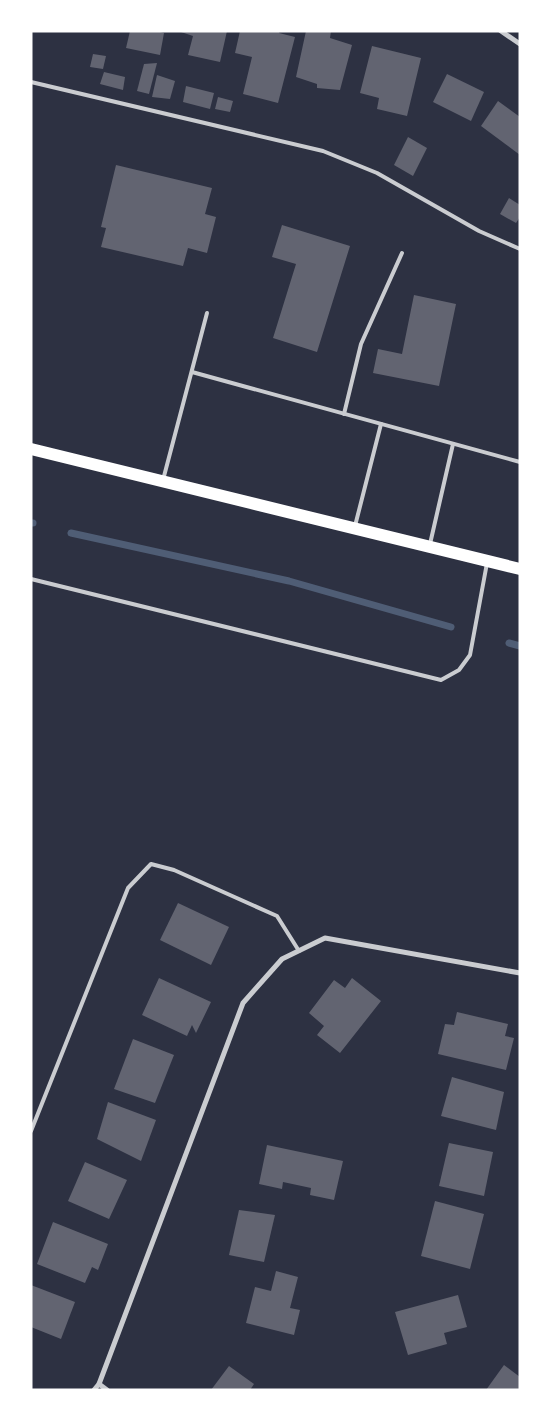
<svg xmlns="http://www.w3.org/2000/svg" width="551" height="1421" font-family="'DejaVu Sans',sans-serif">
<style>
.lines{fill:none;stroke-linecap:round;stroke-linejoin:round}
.stream{stroke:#4f5d75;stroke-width:7}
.building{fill:#626471}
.service{stroke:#caccd0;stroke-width:4}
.minor{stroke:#caccd0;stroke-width:5}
.primary{stroke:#fff;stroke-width:12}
</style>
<rect width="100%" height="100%" fill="#2d3142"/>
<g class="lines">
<!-- stream -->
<g class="stream">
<path d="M 31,523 L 33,523"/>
<path d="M 71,533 L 289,581 L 451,627"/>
<path d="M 509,643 L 520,646"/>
</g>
</g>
<!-- building -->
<g class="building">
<path d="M 130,31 L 156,31 L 164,33 L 160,55 L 126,48 Z"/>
<path d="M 178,31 L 227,31 L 220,62 L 188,55 L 193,36 Z"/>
<path d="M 240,31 L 280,31 L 279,33 L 295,37 L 278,103 L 243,94 L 252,57 L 235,53 Z"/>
<path d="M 306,31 L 331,31 L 330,38 L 352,45 L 340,90 L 317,88 L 317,84 L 296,77 Z"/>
<path d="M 372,46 L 421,58 L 407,116 L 377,109 L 379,98 L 360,93 Z"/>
<path d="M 93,54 L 106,56 L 103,69 L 90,67 Z"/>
<path d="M 157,63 L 149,94 L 137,91 L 144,64 Z"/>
<path d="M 104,72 L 125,77 L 123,90 L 100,84 Z"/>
<path d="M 447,74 L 484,92 L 471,121 L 433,102 Z"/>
<path d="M 157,75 L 175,81 L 170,99 L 152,97 Z"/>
<path d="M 186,86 L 214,93 L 210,109 L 183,102 Z"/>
<path d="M 218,97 L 233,101 L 230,112 L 215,109 Z"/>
<path d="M 498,101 L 520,117 L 520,155 L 481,126 Z"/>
<path d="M 408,137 L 427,148 L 413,176 L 394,165 Z"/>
<path d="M 116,165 L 212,188 L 205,214 L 216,217 L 207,253 L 188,248 L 183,266 L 101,247 L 106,228 L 101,227 Z"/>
<path d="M 509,198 L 520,205 L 520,217 L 516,223 L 500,214 Z"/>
<path d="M 282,225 L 350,246 L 317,352 L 273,338 L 296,264 L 272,257 Z"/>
<path d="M 414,295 L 456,304 L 439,386 L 373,373 L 378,349 L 402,354 Z"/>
<path d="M 178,903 L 229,927 L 211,965 L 160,940 Z"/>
<path d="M 159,978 L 211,1002 L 196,1033 L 192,1025 L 187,1036 L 142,1015 Z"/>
<path d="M 352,978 L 381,1001 L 340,1053 L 317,1035 L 324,1026 L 309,1013 L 334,980 L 345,988 Z"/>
<path d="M 457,1012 L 508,1024 L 505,1036 L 514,1038 L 506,1070 L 438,1054 L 445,1024 L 454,1025 Z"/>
<path d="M 133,1039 L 174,1055 L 155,1103 L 114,1089 Z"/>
<path d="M 452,1077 L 504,1092 L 496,1130 L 441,1116 Z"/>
<path d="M 108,1102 L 156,1120 L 141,1161 L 97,1139 Z"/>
<path d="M 449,1143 L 493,1152 L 484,1196 L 439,1186 Z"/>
<path d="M 267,1145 L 343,1161 L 334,1200 L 310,1195 L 311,1188 L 283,1182 L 282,1189 L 259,1184 Z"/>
<path d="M 85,1162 L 127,1180 L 109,1219 L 68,1201 Z"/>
<path d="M 435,1201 L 484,1214 L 470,1269 L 421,1256 Z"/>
<path d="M 239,1210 L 275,1215 L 264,1262 L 229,1255 Z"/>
<path d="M 53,1222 L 108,1244 L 98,1270 L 92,1267 L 85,1283 L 37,1264 Z"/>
<path d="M 276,1271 L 298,1277 L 290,1308 L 300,1310 L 294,1335 L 246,1323 L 255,1287 L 271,1291 Z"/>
<path d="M 31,1285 L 75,1302 L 61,1339 L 31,1327 Z"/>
<path d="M 458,1295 L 467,1327 L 444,1333 L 447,1344 L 408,1355 L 395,1312 Z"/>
<path d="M 504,1365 L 520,1377 L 520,1390 L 486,1390 Z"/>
<path d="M 229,1366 L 254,1384 L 250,1390 L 211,1390 Z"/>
</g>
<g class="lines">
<!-- service -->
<g class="service">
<path d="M 31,82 L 323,151 L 377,173 L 479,231 L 520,249"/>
<path d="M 192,372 L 520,462"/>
<path d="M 344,414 L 361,344 L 402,253"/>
<path d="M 163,480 L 207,313"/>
<path d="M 355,526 L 381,424"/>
<path d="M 430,544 L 453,444"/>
<path d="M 31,579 L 441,680 L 459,670 L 470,655 L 487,563"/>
<path d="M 31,1131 L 128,888 L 151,864 L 174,870 L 277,916 L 299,951"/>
</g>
<!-- minor -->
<g class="minor">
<path d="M 501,31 L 520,44"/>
<path d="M 99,1384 L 107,1390"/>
<path d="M 94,1390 L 99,1384 L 243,1003 L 282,959 L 325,938 L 520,973"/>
</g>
<!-- primary -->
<path class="primary" d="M 31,449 L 520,569"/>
</g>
<!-- border -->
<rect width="551" height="1421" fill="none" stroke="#ffffff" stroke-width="65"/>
</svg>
